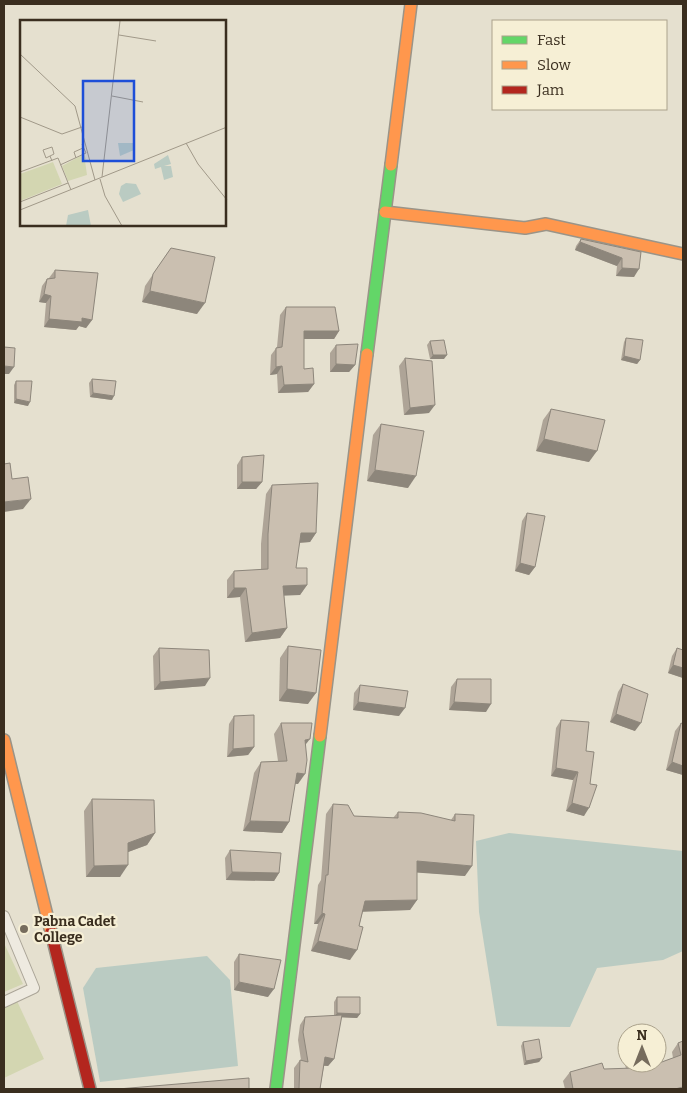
<svg xmlns="http://www.w3.org/2000/svg" width="687" height="1093" font-family="Bitter,serif">
<style>
.green{fill:#d3d6b1}
.water{fill:#bacbc2}
.lines{fill:none;stroke-linecap:round;stroke-linejoin:round}
.lane-casing{stroke:#aba598;stroke-width:12}
.fast-casing{stroke:#9a9488;stroke-width:14}
.slow-casing{stroke:#9a9488;stroke-width:14}
.jam-casing{stroke:#9a9488;stroke-width:14}
.lane{stroke:#eeeae0;stroke-width:10}
.fast{stroke:#63d668;stroke-width:11}
.slow{stroke:#ff974d;stroke-width:11}
.jam{stroke:#b3261e;stroke-width:11}
.wall{fill:#aea497}
.shaded-wall{fill:#8d867b}
.building{fill:#cabfb0;stroke:#8d867b}
.poi-dot{fill:#766c5d;stroke:#f6efd5;stroke-width:2}
.labels{text-anchor:middle;dominant-baseline:central;stroke-width:4.5;stroke-linejoin:round;paint-order:stroke}
.poi-label{font-size:14px;font-weight:bold;fill:#3a2e1f;stroke:#f6efd5;text-anchor:start}
.inset-road{fill:none;stroke:#a19989;stroke-width:1}
.view{fill:#1d4ed8;fill-opacity:0.15;stroke:#1d4ed8;stroke-width:2.5}
.inset-edge{fill:none;stroke:#3a2e1f;stroke-width:2.5}
</style>
<rect width="100%" height="100%" fill="#e5e0cf"/>
<!-- green -->
<g class="green">
<path d="M 4,943 L 23,984 L 4,992 Z"/>
<path d="M 17,1001 L 44,1059 L 4,1078 L 4,1007 Z"/>
</g>
<!-- water -->
<g class="water">
<path d="M 509,833 L 683,851 L 683,951 L 663,960 L 597,968 L 570,1027 L 497,1026 L 479,912 L 476,841 Z"/>
<path d="M 207,956 L 230,980 L 238,1066 L 100,1082 L 83,988 L 96,968 Z"/>
</g>
<g class="lines">
<defs>
<path id="lane" d="M 4,916 L 34,988 L 4,1002"/>
<g id="fast">
<path d="M 367,354 L 391,165"/>
<path d="M 276,1089 L 320,736"/>
</g>
<g id="slow">
<path d="M 391,165 L 411,4"/>
<path d="M 385,212 L 525,228 L 546,224 L 683,254"/>
<path d="M 320,736 L 367,354"/>
<path d="M 4,740 L 51,932"/>
</g>
<path id="jam" d="M 51,932 L 90,1089"/>
</defs>
<!-- lane casing -->
<use href="#lane" class="lane-casing"/>
<!-- fast casing -->
<use href="#fast" class="fast-casing"/>
<!-- slow casing -->
<use href="#slow" class="slow-casing"/>
<!-- jam casing -->
<use href="#jam" class="jam-casing"/>
<!-- lane -->
<use href="#lane" class="lane"/>
<!-- fast -->
<use href="#fast" class="fast"/>
<!-- slow -->
<use href="#slow" class="slow"/>
<!-- jam -->
<use href="#jam" class="jam"/>
</g>
<!-- wall -->
<g class="wall">
<path d="M 581,239 L 641,252 L 634,277 L 616,276 L 617,266 L 575,250 L 576,246 Z"/>
<path d="M 171,248 L 197,314 L 142,302 L 145,286 Z"/>
<path d="M 55,270 L 92,320 L 86,328 L 79,326 L 76,330 L 44,327 L 46,303 L 39,302 L 42,286 L 47,279 L 49,278 Z"/>
<path d="M 286,307 L 339,331 L 334,339 L 304,339 L 304,369 L 314,384 L 308,392 L 278,393 L 277,374 L 270,375 L 271,355 L 277,347 L 280,315 Z"/>
<path d="M 626,338 L 640,360 L 637,364 L 621,360 L 624,342 Z"/>
<path d="M 430,341 L 444,359 L 430,359 L 427,345 Z"/>
<path d="M 336,345 L 355,365 L 349,372 L 330,372 L 330,353 Z"/>
<path d="M 405,358 L 429,413 L 404,415 L 399,366 Z"/>
<path d="M 92,379 L 112,400 L 90,397 L 89,383 Z"/>
<path d="M 16,381 L 28,406 L 14,403 L 14,385 Z"/>
<path d="M 551,409 L 589,462 L 536,451 L 543,420 Z"/>
<path d="M 381,424 L 408,488 L 367,481 L 373,435 Z"/>
<path d="M 242,457 L 262,482 L 256,489 L 237,489 L 237,465 Z"/>
<path d="M 272,485 L 316,533 L 310,542 L 299,543 L 296,568 L 307,585 L 300,595 L 284,595 L 287,628 L 280,638 L 245,642 L 240,597 L 227,598 L 227,580 L 234,571 L 261,570 L 261,544 L 266,494 Z"/>
<path d="M 527,513 L 535,567 L 529,575 L 515,571 L 522,521 Z"/>
<path d="M 288,646 L 308,704 L 279,701 L 280,658 Z"/>
<path d="M 159,648 L 205,686 L 154,690 L 153,656 Z"/>
<path d="M 677,648 L 683,678 L 668,673 L 672,656 Z"/>
<path d="M 457,679 L 486,712 L 449,710 L 451,687 Z"/>
<path d="M 623,684 L 635,731 L 610,722 L 618,692 Z"/>
<path d="M 360,685 L 399,716 L 353,710 L 354,693 Z"/>
<path d="M 234,716 L 254,747 L 248,755 L 227,757 L 229,724 Z"/>
<path d="M 561,720 L 586,751 L 590,784 L 584,816 L 566,811 L 573,780 L 551,776 L 556,728 Z"/>
<path d="M 281,723 L 305,745 L 298,784 L 295,784 L 289,822 L 282,833 L 243,831 L 254,773 L 261,762 L 278,761 L 274,734 Z"/>
<path d="M 681,723 L 683,775 L 666,770 L 675,731 Z"/>
<path d="M 92,799 L 155,833 L 147,845 L 128,852 L 120,877 L 86,877 L 84,811 Z"/>
<path d="M 333,804 L 354,816 L 393,818 L 398,812 L 451,820 L 455,814 L 465,876 L 417,872 L 417,900 L 410,910 L 363,911 L 350,960 L 311,951 L 318,924 L 314,924 L 318,885 L 321,880 L 326,814 Z"/>
<path d="M 230,850 L 279,873 L 274,881 L 226,880 L 225,858 Z"/>
<path d="M 239,954 L 268,997 L 234,990 L 234,962 Z"/>
<path d="M 337,997 L 360,1014 L 357,1018 L 341,1017 L 334,1059 L 328,1066 L 324,1066 L 320,1089 L 294,1089 L 294,1068 L 300,1060 L 301,1060 L 298,1040 L 300,1025 L 305,1017 L 334,1016 L 334,1002 Z"/>
<path d="M 626,1032 L 627,1033 L 627,1063 L 648,1063 L 648,1067 L 673,1058 L 672,1052 L 678,1043 L 683,1041 L 683,1089 L 565,1089 L 563,1081 L 570,1072 L 626,1069 L 620,1041 Z"/>
<path d="M 523,1042 L 542,1058 L 539,1062 L 524,1065 L 521,1046 Z"/>
</g>
<!-- shaded-wall -->
<g class="shaded-wall">
<path d="M 580,242 L 622,258 L 617,266 L 575,250 Z"/>
<path d="M 622,268 L 639,269 L 634,277 L 616,276 Z"/>
<path d="M 150,291 L 205,303 L 197,314 L 142,302 Z"/>
<path d="M 44,294 L 51,296 L 46,303 L 39,302 Z"/>
<path d="M 82,318 L 92,320 L 86,328 L 79,326 L 76,330 L 44,327 L 49,319 Z"/>
<path d="M 304,331 L 339,331 L 334,339 L 299,339 Z"/>
<path d="M 433,355 L 447,355 L 444,359 L 430,359 Z"/>
<path d="M 624,356 L 640,360 L 637,364 L 621,360 Z"/>
<path d="M 336,364 L 355,365 L 349,372 L 330,372 Z"/>
<path d="M 4,366 L 14,367 L 9,374 L 4,374 Z"/>
<path d="M 282,366 L 277,374 L 270,375 L 276,367 Z"/>
<path d="M 314,384 L 308,392 L 278,393 L 284,385 Z"/>
<path d="M 93,393 L 114,396 L 112,400 L 90,397 Z"/>
<path d="M 16,399 L 30,402 L 28,406 L 14,403 Z"/>
<path d="M 435,405 L 429,413 L 404,415 L 410,408 Z"/>
<path d="M 544,439 L 597,451 L 589,462 L 536,451 Z"/>
<path d="M 375,470 L 416,476 L 408,488 L 367,481 Z"/>
<path d="M 242,482 L 262,482 L 256,489 L 237,489 Z"/>
<path d="M 31,499 L 23,509 L 4,512 L 4,502 Z"/>
<path d="M 301,533 L 316,533 L 310,542 L 294,543 Z"/>
<path d="M 520,563 L 535,567 L 529,575 L 515,571 Z"/>
<path d="M 307,585 L 300,595 L 276,596 L 283,586 Z"/>
<path d="M 234,588 L 246,588 L 240,597 L 227,598 Z"/>
<path d="M 287,628 L 280,638 L 245,642 L 252,633 Z"/>
<path d="M 673,665 L 683,668 L 683,678 L 668,673 Z"/>
<path d="M 210,678 L 205,686 L 154,690 L 160,682 Z"/>
<path d="M 287,689 L 316,693 L 308,704 L 279,701 Z"/>
<path d="M 358,702 L 405,708 L 399,716 L 353,710 Z"/>
<path d="M 454,702 L 491,704 L 486,712 L 449,710 Z"/>
<path d="M 616,714 L 641,723 L 635,731 L 610,722 Z"/>
<path d="M 310,739 L 302,749 L 305,740 Z"/>
<path d="M 254,747 L 248,755 L 227,757 L 233,749 Z"/>
<path d="M 672,762 L 683,766 L 683,775 L 666,770 Z"/>
<path d="M 556,768 L 578,772 L 573,780 L 551,776 Z"/>
<path d="M 297,773 L 305,774 L 298,784 L 290,783 Z"/>
<path d="M 572,803 L 589,808 L 584,816 L 566,811 Z"/>
<path d="M 250,821 L 289,822 L 282,833 L 243,831 Z"/>
<path d="M 155,833 L 147,845 L 120,855 L 128,843 Z"/>
<path d="M 417,861 L 472,866 L 465,876 L 409,872 Z"/>
<path d="M 128,865 L 120,877 L 86,877 L 94,866 Z"/>
<path d="M 232,872 L 279,873 L 274,881 L 226,880 Z"/>
<path d="M 417,900 L 410,910 L 358,912 L 365,901 Z"/>
<path d="M 322,913 L 325,914 L 318,924 L 314,924 Z"/>
<path d="M 318,941 L 357,950 L 350,960 L 311,951 Z"/>
<path d="M 239,982 L 274,989 L 268,997 L 234,990 Z"/>
<path d="M 337,1013 L 360,1014 L 357,1018 L 334,1017 Z"/>
<path d="M 325,1057 L 334,1059 L 328,1066 L 320,1065 Z"/>
<path d="M 542,1058 L 539,1062 L 524,1065 L 526,1061 Z"/>
</g>
<!-- building -->
<g class="building">
<path d="M 581,239 L 641,252 L 639,269 L 622,268 L 622,258 L 580,242 Z"/>
<path d="M 171,248 L 215,257 L 205,303 L 150,291 L 153,274 Z"/>
<path d="M 55,270 L 98,273 L 92,320 L 82,318 L 82,322 L 49,319 L 51,296 L 44,294 L 47,279 L 55,278 Z"/>
<path d="M 286,307 L 335,307 L 339,331 L 304,331 L 304,369 L 313,368 L 314,384 L 284,385 L 282,366 L 276,367 L 276,348 L 282,347 Z"/>
<path d="M 626,338 L 643,340 L 640,360 L 624,356 Z"/>
<path d="M 444,340 L 447,355 L 433,355 L 430,341 Z"/>
<path d="M 358,344 L 355,365 L 336,364 L 336,345 Z"/>
<path d="M 4,347 L 15,348 L 14,367 L 4,366 Z"/>
<path d="M 405,358 L 432,361 L 435,405 L 410,408 Z"/>
<path d="M 92,379 L 116,381 L 114,396 L 93,393 Z"/>
<path d="M 16,381 L 32,381 L 30,402 L 16,399 Z"/>
<path d="M 551,409 L 605,420 L 597,451 L 544,439 Z"/>
<path d="M 381,424 L 424,431 L 416,476 L 375,470 Z"/>
<path d="M 264,455 L 262,482 L 242,482 L 242,457 Z"/>
<path d="M 10,463 L 12,479 L 28,477 L 31,499 L 4,502 L 4,464 Z"/>
<path d="M 318,483 L 316,533 L 301,533 L 296,568 L 307,568 L 307,585 L 283,586 L 287,628 L 252,633 L 246,588 L 234,588 L 234,571 L 268,569 L 268,534 L 272,485 Z"/>
<path d="M 527,513 L 545,516 L 535,567 L 520,563 Z"/>
<path d="M 288,646 L 321,650 L 316,693 L 287,689 Z"/>
<path d="M 159,648 L 209,650 L 210,678 L 160,682 Z"/>
<path d="M 677,648 L 683,650 L 683,668 L 673,665 Z"/>
<path d="M 457,679 L 491,679 L 491,704 L 454,702 Z"/>
<path d="M 623,684 L 648,694 L 641,723 L 616,714 Z"/>
<path d="M 360,685 L 408,691 L 405,708 L 358,702 Z"/>
<path d="M 254,715 L 254,747 L 233,749 L 234,716 Z"/>
<path d="M 561,720 L 589,722 L 586,751 L 594,752 L 590,784 L 597,785 L 589,808 L 572,803 L 578,772 L 556,768 Z"/>
<path d="M 281,723 L 312,723 L 310,739 L 305,740 L 307,760 L 305,774 L 297,773 L 289,822 L 250,821 L 261,762 L 287,761 Z"/>
<path d="M 681,723 L 683,724 L 683,766 L 672,762 Z"/>
<path d="M 92,799 L 154,800 L 155,833 L 128,843 L 128,865 L 94,866 Z"/>
<path d="M 333,804 L 348,805 L 354,816 L 398,818 L 398,812 L 421,813 L 455,821 L 455,814 L 474,815 L 472,866 L 417,861 L 417,900 L 365,901 L 359,926 L 363,927 L 357,950 L 318,941 L 325,914 L 322,913 L 326,875 L 328,875 Z"/>
<path d="M 230,850 L 281,853 L 279,873 L 232,872 Z"/>
<path d="M 239,954 L 281,960 L 274,989 L 239,982 Z"/>
<path d="M 337,997 L 360,997 L 360,1014 L 337,1013 Z"/>
<path d="M 342,1015 L 334,1059 L 325,1057 L 320,1089 L 299,1089 L 300,1060 L 308,1062 L 303,1032 L 305,1017 Z"/>
<path d="M 642,1028 L 643,1033 L 627,1033 L 627,1036 L 626,1032 Z"/>
<path d="M 539,1039 L 542,1058 L 526,1061 L 523,1042 Z"/>
<path d="M 683,1041 L 683,1087 L 675,1089 L 573,1089 L 570,1072 L 602,1063 L 604,1069 L 634,1068 L 633,1063 L 648,1063 L 648,1067 L 681,1055 L 678,1043 Z"/>
<path d="M 249,1078 L 249,1089 L 118,1089 Z"/>
</g>
<!-- markers -->
<circle class="poi-dot" cx="24" cy="929" r="5"/>
<g class="labels">
<!-- poi labels -->
<g class="poi-label">
<text x="34" y="921">Pabna Cadet<tspan x="34" dy="16">College</tspan></text>
</g>
</g>
<!-- overview -->
<g transform="translate(20 20)">
<rect width="206" height="206" fill="#e5e0cf"/>
<path d="M 64,134 L 66,139 L 61,142 L 65,141 L 67,155 L 48,161 L 42,146 ZM 33,142 L 42,164 L 0,181 L 0,154 Z" fill="#d3d6b1"/>
<path d="M 98,123 L 114,123 L 114,130 L 100,136 ZM 148,135 L 151,144 L 144,146 L 151,146 L 153,157 L 144,160 L 141,147 L 135,149 L 134,144 ZM 106,163 L 116,164 L 121,174 L 103,182 L 99,174 L 101,166 ZM 68,190 L 71,206 L 46,206 L 48,195 Z" fill="#bacbc2"/>
<path class="inset-road" d="M 99,15 L 136,21M 0,34 L 55,86 L 75,160M 92,76 L 123,82M 0,97 L 42,114 L 62,107M 166,123 L 178,144 L 207,180M 30,136 L 26,138 L 23,130 L 32,127 L 34,134 L 30,136 L 32,141M 56,138 L 54,132 L 63,128M 40,145 L 66,133 L 62,124M 0,152 L 38,138 L 51,170M 82,157 L 100,1M 80,159 L 85,176 L 102,206M 0,182 L 48,163M 0,190 L 207,107"/>
<path class="view" d="M 63,61 L 114,61 L 114,141 L 63,141 Z"/>
<rect width="206" height="206" class="inset-edge"/>
</g>
<!-- border -->
<rect width="687" height="1093" fill="none" stroke="#3a2e1f" stroke-width="10"/>
<!-- legend -->
<rect x="492" y="20" width="175" height="90" fill="#f6efd5" stroke="#aba28c"/>
<rect x="502" y="36" width="25" height="8" fill="#63d668" stroke="#aba28c"/>
<text x="537" y="45" font-size="15" fill="#3a2e1f">Fast</text>
<rect x="502" y="61" width="25" height="8" fill="#ff974d" stroke="#aba28c"/>
<text x="537" y="70" font-size="15" fill="#3a2e1f">Slow</text>
<rect x="502" y="86" width="25" height="8" fill="#b3261e" stroke="#aba28c"/>
<text x="537" y="95" font-size="15" fill="#3a2e1f">Jam</text>
<!-- north arrow -->
<g transform="translate(642 1048)"><circle r="24" fill="#f6efd5" stroke="#aba28c"/>
<path d="M0-4L9 19L0 12L-9 19Z" fill="#766c5d"/>
<text y="-8" font-size="14" font-weight="bold" text-anchor="middle" fill="#3a2e1f">N</text>
</g>
</svg>
